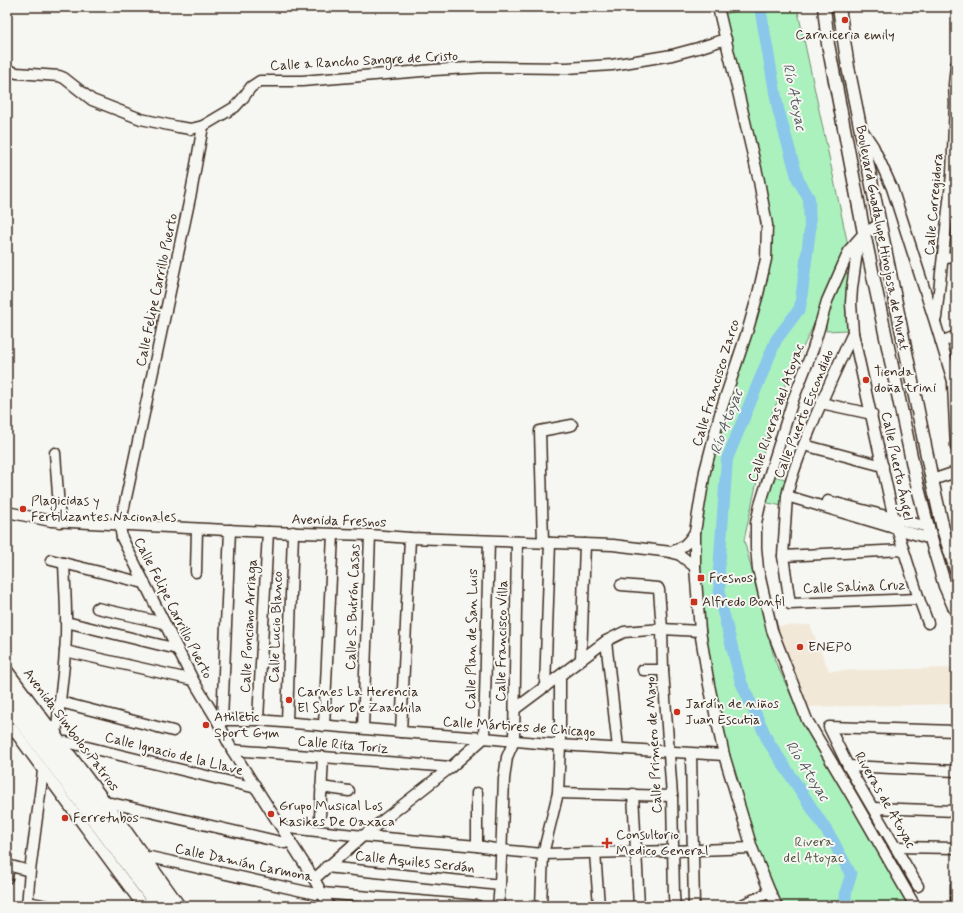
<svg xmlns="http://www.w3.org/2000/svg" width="963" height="913" font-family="Mynerve,sans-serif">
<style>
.built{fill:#f1e8d7}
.green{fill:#aaf1bd;stroke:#728e6e}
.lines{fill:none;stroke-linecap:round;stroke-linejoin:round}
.river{stroke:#8bc7eb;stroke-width:12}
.minor-casing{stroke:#3b2a1e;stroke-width:13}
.major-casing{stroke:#3b2a1e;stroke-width:15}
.minor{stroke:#f6f6f2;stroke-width:10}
.major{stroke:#f6f6f2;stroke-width:12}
.poi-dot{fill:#c8321e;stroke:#f6f6f2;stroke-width:1.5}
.labels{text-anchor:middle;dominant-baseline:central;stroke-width:4;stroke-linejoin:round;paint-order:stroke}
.poi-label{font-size:14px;fill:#3b2a1e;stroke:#f6f6f2;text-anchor:start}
.street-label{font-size:14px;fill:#3b2a1e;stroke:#f6f6f2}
.park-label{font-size:14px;fill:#51523e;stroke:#f6f6f2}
.water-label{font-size:15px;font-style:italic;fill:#53595c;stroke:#f6f6f2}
</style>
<rect width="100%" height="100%" fill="#f6f6f2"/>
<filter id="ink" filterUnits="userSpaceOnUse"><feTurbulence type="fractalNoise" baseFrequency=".025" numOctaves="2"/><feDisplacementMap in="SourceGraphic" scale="8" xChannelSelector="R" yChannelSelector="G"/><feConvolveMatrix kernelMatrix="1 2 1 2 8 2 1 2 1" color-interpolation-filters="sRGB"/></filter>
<g filter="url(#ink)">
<!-- built -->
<path class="built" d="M 810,625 L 829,671 L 956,668 L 956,704 L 805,707 L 774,626 Z"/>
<!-- green -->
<g class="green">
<path d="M 749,7 L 797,7 L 849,250 L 772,413 L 744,540 L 775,661 L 812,740 L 862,822 L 909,906 L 778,906 L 724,755 L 709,685 L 695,567 L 705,471 L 758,294 L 767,225 L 724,14 Z"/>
<path d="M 841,272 L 850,274 L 847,301 L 847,330 L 826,331 L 827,301 Z"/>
<path d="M 770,475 L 789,480 L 782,506 L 764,502 Z"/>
</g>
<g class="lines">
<!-- river -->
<path class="river" d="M 760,7 L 778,109 L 798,180 L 809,198 L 810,230 L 800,308 L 776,340 L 727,459 L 719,570 L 720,600 L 741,682 L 768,741 L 832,839 L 851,875 L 846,891 L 845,906"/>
<defs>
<g id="minor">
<path d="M 718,7 L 759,181 L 767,225 L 766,259 L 758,294 L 748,329 L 721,410 L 705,471 L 695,532 L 695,567 L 700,631 L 709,685 L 724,755 L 752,848 L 770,892 L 777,906"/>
<path d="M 7,70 L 17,73 L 59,76 L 64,78 L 92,100 L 141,119 L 178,127 L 191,129 L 203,126 L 235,107 L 243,98 L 251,87 L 260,81 L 302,81 L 434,70 L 487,67 L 567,68 L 612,65 L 672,55 L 698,48 L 726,39"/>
<path d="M 203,126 L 191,193 L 120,526 L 122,538 L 193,680 L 217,720 L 232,750 L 314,879 L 329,906"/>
<path d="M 861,128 L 873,146 L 892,188 L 935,322 L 956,391"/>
<path d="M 880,224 L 864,233 L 850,249 L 827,301 L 813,349 L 793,400 L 760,505 L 756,523 L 756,548 L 758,569 L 772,630 L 807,720 L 853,798 L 915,906"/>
<path d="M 858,241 L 856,259 L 852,288 L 851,303 L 853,333 L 894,519 L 919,599 L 928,623"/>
<path d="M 943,259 L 956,256"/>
<path d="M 936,318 L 952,174 L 955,103 L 954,85 L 956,65"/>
<path d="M 853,333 C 837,367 821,402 807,437 C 799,456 791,476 787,496 L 783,556 L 790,604 L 919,599"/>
<path d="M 941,342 L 956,336"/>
<path d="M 953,384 L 956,447"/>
<path d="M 821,403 L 872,414"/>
<path d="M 804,445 L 883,466"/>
<path d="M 55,453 L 60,522"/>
<path d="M 932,480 L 956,472"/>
<path d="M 787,496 L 931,539"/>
<path d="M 828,501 L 928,527"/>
<path d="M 7,512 L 51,521 L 268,532 L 370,535 L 410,538 L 613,545 L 671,552 L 680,555 L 695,567"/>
<path d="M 543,542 L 540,431 L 572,425"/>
<path d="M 671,552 C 684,547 688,543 695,532"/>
<path d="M 783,556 L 903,550"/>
<path d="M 51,560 L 144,583"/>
<path d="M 196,572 L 197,529"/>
<path d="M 621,585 L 658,588 L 659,590 L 662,629 L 663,670 L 672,796 L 674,896 L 675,906"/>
<path d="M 97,608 L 164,623"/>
<path d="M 66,622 L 177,649"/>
<path d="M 606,641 L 618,748"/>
<path d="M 65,651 L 193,680"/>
<path d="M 581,659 L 585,544"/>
<path d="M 7,670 L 108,805 L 180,906"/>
<path d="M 643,670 L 663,670"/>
<path d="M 545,687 L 550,543"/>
<path d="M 60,702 L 173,731"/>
<path d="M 515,709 L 606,641 L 624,632 L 662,629 L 700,631"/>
<path d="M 217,720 L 258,720 L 401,732 L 484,738 L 560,745 L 724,755"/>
<path d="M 222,720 L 230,530"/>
<path d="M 258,720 L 268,532"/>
<path d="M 7,721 L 143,906"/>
<path d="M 287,722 L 293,532"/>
<path d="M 324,726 L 333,534"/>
<path d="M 363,728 L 370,535"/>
<path d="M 401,732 L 410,538"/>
<path d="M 56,735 C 59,707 63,680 65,652 C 68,622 65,592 64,563"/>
<path d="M 63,744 L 66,742 L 252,787 L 255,785"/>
<path d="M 232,750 L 451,767"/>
<path d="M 691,754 L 694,906"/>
<path d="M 848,766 L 956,771"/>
<path d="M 321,787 L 349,791"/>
<path d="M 558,793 L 672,796"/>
<path d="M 633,794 L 639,906"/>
<path d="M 108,805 L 111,803 L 285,843 L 290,840"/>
<path d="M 873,808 L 956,811"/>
<path d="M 320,816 L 323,757"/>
<path d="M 284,831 L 289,828 L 363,836 L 477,846 L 501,850 L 543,854 L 673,851 L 752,848"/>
<path d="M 477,846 L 477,793"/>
<path d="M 895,847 L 956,848"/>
<path d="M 595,853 L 599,906"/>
<path d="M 147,859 L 150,857 L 316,894 L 322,893 L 478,906"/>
<path d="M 7,865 L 30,871"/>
<path d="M 326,867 L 500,885"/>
<path d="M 7,878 L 9,866"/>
<path d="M 314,879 L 363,836 L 451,767 L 484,738 L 489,541"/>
<path d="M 918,886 L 848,766 L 829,727 L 956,731"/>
<path d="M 956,900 L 956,885"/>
<path d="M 28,902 L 47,906"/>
<path d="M 27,906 L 30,871 L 43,771"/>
<path d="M 498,906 L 500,885 L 504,779 L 507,757 L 514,741 L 517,542"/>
<path d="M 541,906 L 543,854 L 558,793 L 560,745 L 560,676"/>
<path d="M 740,906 L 770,892"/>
</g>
<g id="major">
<path d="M 824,7 L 828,44 L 864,233 L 916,480 L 931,539 L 945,586 L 956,611"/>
<path d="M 839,7 L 848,67 L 932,480 L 943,529 L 956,570"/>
<path d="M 7,685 L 169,906"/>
<path d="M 7,703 L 157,906"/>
</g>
</defs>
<!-- minor casing -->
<use href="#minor" class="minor-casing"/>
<!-- major casing -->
<use href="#major" class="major-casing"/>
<!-- minor -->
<use href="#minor" class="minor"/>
<!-- major -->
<use href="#major" class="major"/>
</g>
</g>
<!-- markers -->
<g class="poi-dot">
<circle cx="845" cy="20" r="4"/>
<circle cx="866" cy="380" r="4"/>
<circle cx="23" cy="509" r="4"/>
<rect x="697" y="574" width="8" height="8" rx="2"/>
<rect x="690" y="598" width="8" height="8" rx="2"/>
<circle cx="800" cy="647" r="4"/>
<circle cx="289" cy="700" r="4"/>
<circle cx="677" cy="712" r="4"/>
<circle cx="206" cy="725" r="4"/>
<circle cx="271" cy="814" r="4"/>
<circle cx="65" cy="818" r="4"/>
<path d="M605 837h4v4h4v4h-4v4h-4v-4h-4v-4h4z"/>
</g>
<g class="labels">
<!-- poi labels -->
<g class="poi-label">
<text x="845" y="35" text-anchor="middle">Carniceria emily</text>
<text x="874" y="372">Tienda<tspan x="874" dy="16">doña trini</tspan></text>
<text x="31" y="501">Plagicidas y<tspan x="31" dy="16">Fertilizantes Nacionales</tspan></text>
<text x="709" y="578">Fresnos</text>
<text x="702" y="602">Alfredo Bonfil</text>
<text x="808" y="647">ENEPO</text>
<text x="297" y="692">Carnes La Herencia<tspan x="297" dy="16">El Sabor De Zaachila</tspan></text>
<text x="685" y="704">Jardín de niños<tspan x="685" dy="16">Juan Escutia</tspan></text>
<text x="214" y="717">Athletic<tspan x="214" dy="16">Sport Gym</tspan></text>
<text x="279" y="806">Grupo Musical Los<tspan x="279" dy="16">Kasikes De Oaxaca</tspan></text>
<text x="73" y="818">Ferretubos</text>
<text x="616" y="835">Consultorio<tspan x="616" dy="16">Medico General</tspan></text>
</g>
<!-- street labels -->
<g class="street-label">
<text transform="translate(364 61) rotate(-3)">Calle a Rancho Sangre de Cristo</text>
<text transform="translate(934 204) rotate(-85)">Calle Corregidora</text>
<text transform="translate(882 238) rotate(79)">Boulevard Guadalupe Hinojosa de Murat</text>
<text transform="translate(157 290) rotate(-78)">Calle Felipe Carrillo Puerto</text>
<text transform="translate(716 383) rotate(-73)">Calle Francisco Zarco</text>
<text transform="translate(776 413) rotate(-71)">Calle Riveras del Atoyac</text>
<text transform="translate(804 414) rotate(-68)">Calle Puerto Escondido</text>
<text transform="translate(897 466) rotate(78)">Calle Puerto Ángel</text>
<text transform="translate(339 521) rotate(2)">Avenida Fresnos</text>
<text transform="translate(854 587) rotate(-2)">Calle Salina Cruz</text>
<text transform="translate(353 607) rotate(-88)">Calle S. Butrón Casas</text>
<text transform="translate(173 608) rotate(63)">Calle Felipe Carrillo Puerto</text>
<text transform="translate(249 626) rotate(-87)">Calle Ponciano Arriaga</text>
<text transform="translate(276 627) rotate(-88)">Calle Lucio Blanco</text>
<text transform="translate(472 639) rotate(-89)">Calle Plan de San Luis</text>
<text transform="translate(502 641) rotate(-89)">Calle Francisco Villa</text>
<text transform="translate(519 727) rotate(4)">Calle Mártires de Chicago</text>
<text transform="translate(71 730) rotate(53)">Avenida Símbolos Patrios</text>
<text transform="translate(343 745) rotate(5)">Calle Rita Toriz</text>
<text transform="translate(654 745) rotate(-93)">Calle Primero de Mayo</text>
<text transform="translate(174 754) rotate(14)">Calle Ignacio de la Llave</text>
<text transform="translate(885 800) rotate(60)">Riveras de Atoyac</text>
<text transform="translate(415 862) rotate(6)">Calle Aquiles Serdán</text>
<text transform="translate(244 863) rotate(12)">Calle Damián Carmona</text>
</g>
<!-- park labels -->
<g class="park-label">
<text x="814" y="842">Rivera<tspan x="814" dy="16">del Atoyac</tspan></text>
</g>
<!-- water labels -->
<g class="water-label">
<text transform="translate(794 97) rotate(78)">Río Atoyac</text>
<text transform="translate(727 422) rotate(-70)">Río Atoyac</text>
<text transform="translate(807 771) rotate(57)">Río Atoyac</text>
</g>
</g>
<!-- margin -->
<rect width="963" height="913" fill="none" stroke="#f6f6f2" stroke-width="24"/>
<rect x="12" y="12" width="939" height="889" fill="none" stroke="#3b2a1e" stroke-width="1.5" filter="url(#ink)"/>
</svg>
